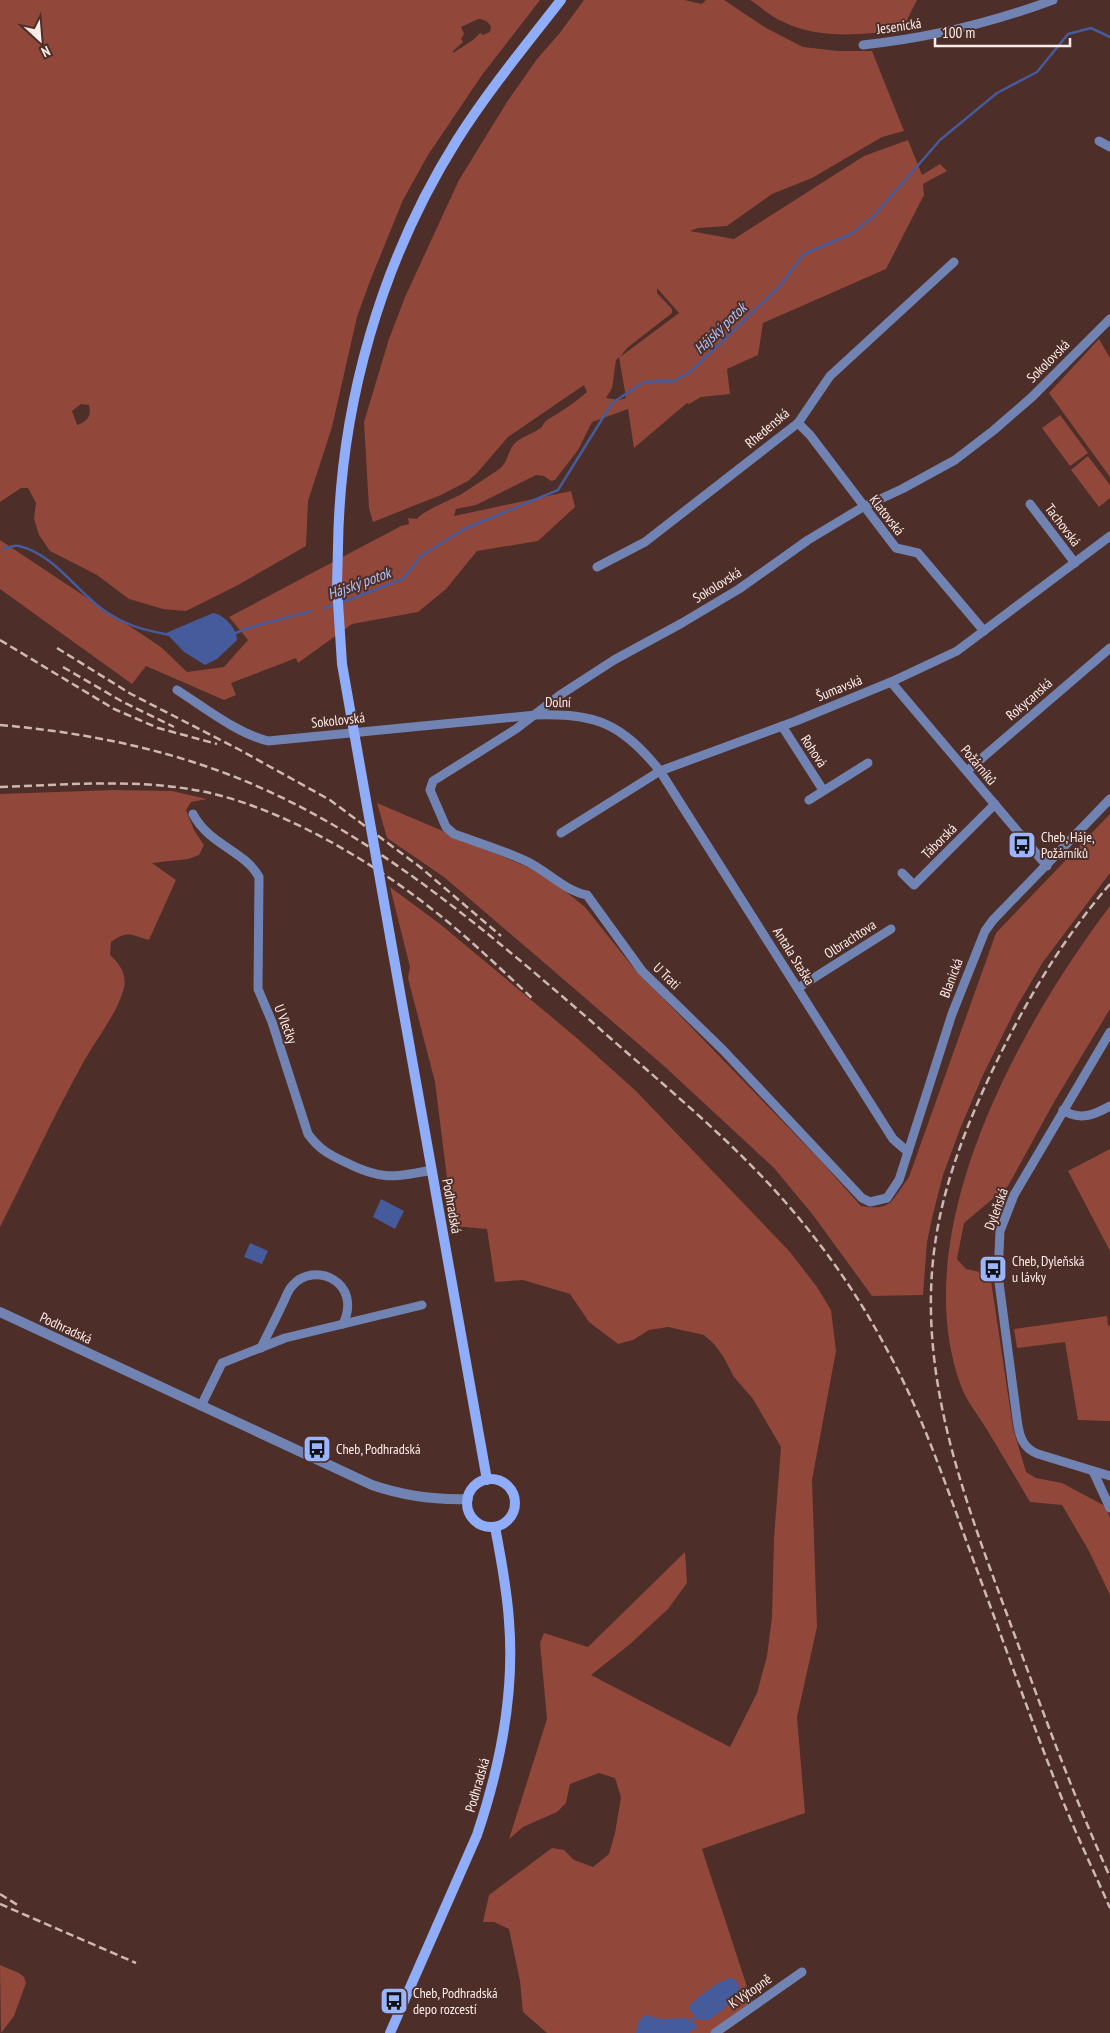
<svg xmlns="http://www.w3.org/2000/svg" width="1110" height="2033" font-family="'PT Sans Narrow',sans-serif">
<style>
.green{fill:#91473a;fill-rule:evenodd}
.water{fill:#455b9c}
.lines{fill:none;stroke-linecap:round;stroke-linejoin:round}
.stream{stroke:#455b9c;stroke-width:2.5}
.minor{stroke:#7183b3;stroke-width:9}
.tertiary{stroke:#7183b3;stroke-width:10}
.secondary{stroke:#90adf9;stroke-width:10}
.rail{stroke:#cdb8b3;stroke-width:2.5;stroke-dasharray:8 4;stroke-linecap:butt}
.secondary-bridge{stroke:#90adf9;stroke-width:10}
.labels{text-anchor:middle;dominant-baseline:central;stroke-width:4;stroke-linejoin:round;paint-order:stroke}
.street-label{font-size:14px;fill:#feede9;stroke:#4d2e28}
.poi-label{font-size:14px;fill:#feede9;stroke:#4d2e28;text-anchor:start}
.water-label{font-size:15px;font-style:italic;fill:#acc2fa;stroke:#4d2e28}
</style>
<rect width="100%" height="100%" fill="#4d2e28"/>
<!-- green -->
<g class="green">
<path d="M 0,0 L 540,0 L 482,75 L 428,155 L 403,200 L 370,281 L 357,317 L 332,427 L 308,501 L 306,546 L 238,585 L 186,611 L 163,609 L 129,599 L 97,575 L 50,551 L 39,535 L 34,519 L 36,503 L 28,488 L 21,488 L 0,502 ZM 478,19 C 484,19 487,21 491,26 L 490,32 L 483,35 L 480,33 L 473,40 L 453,53 L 453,51 L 463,42 L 461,39 L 464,34 L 461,27 ZM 81,404 L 89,405 C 92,416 87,422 77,425 L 72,411 Z"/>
<path d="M 584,0 L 684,0 L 702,4 L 706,0 L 724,0 L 766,28 L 803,47 L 838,51 L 872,51 L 904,131 L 882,137 L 812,178 L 772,194 L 727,226 L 698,228 L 690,231 L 734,239 L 864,156 L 908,140 L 922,175 L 940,164 L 947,171 L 923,184 L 924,195 L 886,269 L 763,323 L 758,355 L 727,369 L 730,394 L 701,397 L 689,404 L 687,403 L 634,448 L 628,409 L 592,422 L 578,450 L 555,480 L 551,481 L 544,476 L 536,475 L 476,505 L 456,509 L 454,516 L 571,491 L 575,507 L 538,541 L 477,551 L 446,589 L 418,612 L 352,624 L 298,663 L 296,658 L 231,683 L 236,695 L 224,700 L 146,666 L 132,684 L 0,589 L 0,540 L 161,647 L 187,672 L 224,667 L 248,640 L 229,617 L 401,526 L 409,524 L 408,518 L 417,519 C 421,512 450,500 460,495 C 473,487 485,478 498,470 C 509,463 507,450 516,442 C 523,436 532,434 539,429 C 543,427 543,423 547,420 C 561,412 574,403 587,392 L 584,385 L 508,437 L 477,473 L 468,481 L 441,495 L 373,522 L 369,508 L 364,422 L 389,339 L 405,297 L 459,180 L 507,102 L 537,59 L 559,34 ZM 657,288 L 679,313 L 620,357 L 627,348 L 672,313 L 672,309 L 657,293 ZM 619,357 L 626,398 L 619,400 L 606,398 L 612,388 L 616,360 Z"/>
<path d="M 750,0 L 917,0 L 902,30 C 860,35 818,40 779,20 C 769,15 760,6 750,0 Z"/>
<path d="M 1099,339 L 1110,358 L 1110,477 L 1049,393 Z"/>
<path d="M 1060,415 L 1088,453 L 1070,466 L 1042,428 Z"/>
<path d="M 1088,456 L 1110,485 L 1110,498 L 1099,507 L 1071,470 Z"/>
<path d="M 113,790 L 172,791 L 207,799 L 191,802 L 186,810 L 194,830 L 204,845 L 199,855 L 188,859 L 152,863 L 176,880 L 149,940 C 131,935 127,930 111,942 L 110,955 C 119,963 127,974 124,988 C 117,1014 97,1038 84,1061 C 54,1115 28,1172 0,1227 L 0,794 Z"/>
<path d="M 377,803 L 544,874 L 585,907 L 632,966 L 820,1160 L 861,1206 C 893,1211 891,1201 909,1177 L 996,933 L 1110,814 L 1110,873 L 1043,962 L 1017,1006 L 982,1077 L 960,1129 L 943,1175 L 933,1214 L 927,1242 L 923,1295 L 872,1296 L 813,1215 L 774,1168 L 664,1066 L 548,966 L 444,877 L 387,838 Z"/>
<path d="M 390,887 L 440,924 L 578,1039 L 636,1091 L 790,1252 L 817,1287 L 831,1310 L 836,1351 L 812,1480 L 817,1627 L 797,1717 L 805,1813 L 702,1849 L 752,2002 L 712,2033 L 547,2033 L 523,2012 L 520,1981 L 509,1929 L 494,1922 L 483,1922 L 489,1895 L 552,1848 L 564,1850 L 574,1860 L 593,1867 L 609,1854 L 615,1833 L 621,1797 L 615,1778 L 599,1773 L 570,1784 L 566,1803 L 557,1812 L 523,1827 L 509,1839 L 547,1719 L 540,1643 L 544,1633 L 588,1647 L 685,1552 L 687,1583 L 668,1609 L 629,1645 L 591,1675 L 730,1747 L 757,1693 L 767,1656 L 772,1617 L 774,1538 L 781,1447 L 753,1399 L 734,1377 L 723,1356 L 713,1343 L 704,1335 L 668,1327 L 649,1330 L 633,1340 L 618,1344 L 589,1322 L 570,1294 L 523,1280 L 495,1282 L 487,1229 L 453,1226 L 435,1082 L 408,978 L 410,967 Z"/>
<path d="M 1110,906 L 1110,1009 L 1054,1102 L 1008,1186 L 964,1223 L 957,1259 L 966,1269 L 990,1274 L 1013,1428 L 1026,1472 L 1036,1478 L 1062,1483 L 1105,1506 L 1110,1518 L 1110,1595 L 1089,1551 L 1062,1505 L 1030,1502 C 1016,1478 1001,1453 986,1428 C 977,1414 966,1400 961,1386 C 904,1232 1020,1025 1110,906 Z"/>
<path d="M 1110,1149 L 1110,1251 L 1068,1171 Z"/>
<path d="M 1107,1316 L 1108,1326 L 1110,1325 L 1110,1421 L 1078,1420 L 1065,1342 L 1017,1348 L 1014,1329 Z"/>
<path d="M 0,1965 L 19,1973 L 24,1977 L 26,1983 L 14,2016 L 1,2033 Z"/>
</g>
<!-- water -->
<g class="water">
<path d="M 213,613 C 225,615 237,629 237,640 L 217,659 L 205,665 L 184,652 L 166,633 Z"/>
<path d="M 381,1199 L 404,1211 L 395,1229 L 373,1217 Z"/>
<path d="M 250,1243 L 268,1251 L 262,1264 L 244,1257 Z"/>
<path d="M 732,1978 C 754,1990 718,2013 709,2020 L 699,2020 L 691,2012 L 689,2006 C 698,1997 720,1979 732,1978 Z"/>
<path d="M 645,2015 L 661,2019 L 686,2018 L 698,2026 L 689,2033 L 636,2033 L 638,2022 Z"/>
</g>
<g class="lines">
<!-- stream -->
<g class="stream">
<path d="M 4,549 C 9,547 15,545 19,546 C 57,555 80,597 111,615 C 133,628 146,630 170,635"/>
<path d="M 340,603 L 403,579 L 421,556 L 464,529 L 558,490 L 612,403 L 644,382 L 674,381 L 690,372 L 779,287 L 804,254 L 851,234 L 873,217 L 940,140 L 997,93 L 1037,72 L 1068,34 L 1091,28 L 1110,37"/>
<path d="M 324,608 L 335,605"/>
<path d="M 233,634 L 251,627 L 311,611"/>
<path d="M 689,2022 L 696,2017"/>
</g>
<!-- minor -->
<g class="minor">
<path d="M 863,45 C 929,38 991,23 1053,0"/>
<path d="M 1099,141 L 1110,147"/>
<path d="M 1110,319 L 1032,397 L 994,430 L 955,460 L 902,489 L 863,507 L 808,540 L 739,589 L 682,623 L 614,660 L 560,695 L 516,729 L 433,781 L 430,790 L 446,827 L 454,834 C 479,843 506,851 530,863 C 549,873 566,891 587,895 L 642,971 L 723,1050 L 862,1198 L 870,1202 L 887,1198 L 899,1180 L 952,1014 L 985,931 L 993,920 L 1110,799"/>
<path d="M 798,423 L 810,435 L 896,548 L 918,553 L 984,631"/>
<path d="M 1030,504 L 1075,563"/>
<path d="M 597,567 L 645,542 L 798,423 L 830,376 L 954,262"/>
<path d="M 891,682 L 1047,866"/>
<path d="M 177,690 C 204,707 236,733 268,741 L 536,715 C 597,713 622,724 660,771 L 893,1139 L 908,1152"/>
<path d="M 782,726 L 823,790"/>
<path d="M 967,771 L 1110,648"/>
<path d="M 809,800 L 868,763"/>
<path d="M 193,814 C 209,845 244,850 259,877 L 258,989 L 272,1022 L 308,1134 C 319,1149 328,1154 345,1162 C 380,1180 394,1178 432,1170"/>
<path d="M 561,833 L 660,771 L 796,721 L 891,682 L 957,651 L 1110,536"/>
<path d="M 902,873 L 914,885 L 995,804"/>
<path d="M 798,988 L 891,929"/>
<path d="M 1110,1032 L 1014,1195 L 1000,1231 L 998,1275 L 1017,1419 C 1019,1435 1022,1448 1038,1454 L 1110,1476"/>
<path d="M 1063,1110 C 1080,1121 1094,1115 1110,1106"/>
<path d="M 261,1348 C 268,1333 276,1318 283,1303 C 286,1297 288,1290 292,1286 C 314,1260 363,1282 343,1324"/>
<path d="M 201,1406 L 222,1363 L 285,1338 L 422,1305"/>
<path d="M 1093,1471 L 1110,1508"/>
<path d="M 715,2033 L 802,1972"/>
</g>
<!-- tertiary -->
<path class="tertiary" d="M 0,1312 L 372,1485 C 404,1496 434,1500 468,1499"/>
<!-- secondary -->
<g class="secondary">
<path d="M 338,547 C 340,405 381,261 457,140 C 488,91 525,46 561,0"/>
<path d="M 390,936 L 487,1480"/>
<circle cx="491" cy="1503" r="24"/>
<path d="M 390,2033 L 477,1835 C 500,1767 515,1694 509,1621 C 507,1589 501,1558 495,1527"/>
</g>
<!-- rail -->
<g class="rail">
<path d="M 0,640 L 114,709 L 158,728 L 217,744"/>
<path d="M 57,648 L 131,694 L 240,750 L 330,800 L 420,867 L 501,936"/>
<path d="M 63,667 L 123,702 L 174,727"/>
<path d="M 0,725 C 92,733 183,752 268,791 C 388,846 491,935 591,1021 C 657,1080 729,1137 787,1204 C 825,1248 858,1295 885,1346 C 923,1414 947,1489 974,1562 C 1000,1632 1025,1703 1052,1773 C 1069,1819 1090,1863 1110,1908"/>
<path d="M 0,787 C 63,785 127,779 189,789 C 275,802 376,863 443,918 C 474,943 504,972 533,999"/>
<path d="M 1110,884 C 1063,938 1026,1001 995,1065 C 972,1113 951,1164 940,1216 C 909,1360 963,1495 1012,1628 C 1043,1712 1073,1795 1110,1877"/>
<path d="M 0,1894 L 19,1906"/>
<path d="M 0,1904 L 136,1963"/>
</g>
<!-- secondary-bridge -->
<path class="secondary-bridge" d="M 338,547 L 337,587 L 342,664 L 390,936"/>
</g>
<!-- icons -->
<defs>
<symbol id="bus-square" viewBox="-11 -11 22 22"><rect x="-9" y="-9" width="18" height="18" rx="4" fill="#9ab5fd" stroke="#4d2e28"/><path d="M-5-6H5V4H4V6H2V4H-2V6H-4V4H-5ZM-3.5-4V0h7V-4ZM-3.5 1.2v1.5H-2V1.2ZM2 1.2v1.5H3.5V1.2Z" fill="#111"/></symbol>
</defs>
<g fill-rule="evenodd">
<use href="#bus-square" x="1006" y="829" width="32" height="32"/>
<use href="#bus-square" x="977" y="1253" width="32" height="32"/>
<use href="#bus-square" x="301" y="1433" width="32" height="32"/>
<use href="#bus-square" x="378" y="1985" width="32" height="32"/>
</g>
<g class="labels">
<!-- street labels -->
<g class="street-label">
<text transform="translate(899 26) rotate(-8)">Jesenická</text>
<text transform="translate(1048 361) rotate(-45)">Sokolovská</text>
<text transform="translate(767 428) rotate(-40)">Rhedenská</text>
<text transform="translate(887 515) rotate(52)">Klatovská</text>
<text transform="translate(1063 525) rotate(53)">Tachovská</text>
<text transform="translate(717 585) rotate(-32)">Sokolovská</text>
<text transform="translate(839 688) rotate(-22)">Šumavská</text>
<text transform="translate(1029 699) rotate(-41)">Rokycanská</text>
<text transform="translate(558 702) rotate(1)">Dolní</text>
<text transform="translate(338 720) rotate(-6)">Sokolovská</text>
<text transform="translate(814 751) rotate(57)">Rohová</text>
<text transform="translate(979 765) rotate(50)">Požárníků</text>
<text transform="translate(939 841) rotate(-45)">Táborská</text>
<text transform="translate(850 939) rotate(-33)">Olbrachtova</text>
<text transform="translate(794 956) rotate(58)">Antala Staška</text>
<text transform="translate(667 976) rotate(44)">U Trati</text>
<text transform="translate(951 978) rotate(-69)">Blanická</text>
<text transform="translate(286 1024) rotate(69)">U Vlečky</text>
<text transform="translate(452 1206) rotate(80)">Podhradská</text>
<text transform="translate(996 1209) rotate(-70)">Dyleňská</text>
<text transform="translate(66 1328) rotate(25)">Podhradská</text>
<text transform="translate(477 1785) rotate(-74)">Podhradská</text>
<text transform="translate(750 1991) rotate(-35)">K Výtopně</text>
</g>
<!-- poi labels -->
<g class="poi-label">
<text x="1041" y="837">Cheb, Háje,<tspan x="1041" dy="16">Požárníků</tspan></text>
<text x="1012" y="1261">Cheb, Dyleňská<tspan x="1012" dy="16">u lávky</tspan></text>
<text x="336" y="1449">Cheb, Podhradská</text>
<text x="413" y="1993">Cheb, Podhradská<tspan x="413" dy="16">depo rozcestí</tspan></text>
</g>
<!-- water labels -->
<g class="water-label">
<text transform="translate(720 328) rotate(-44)">Hájský potok</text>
<text transform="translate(359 583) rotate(-20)">Hájský potok</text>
</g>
</g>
<!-- north arrow -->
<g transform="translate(40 40) rotate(154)" stroke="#4d2e28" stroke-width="4" paint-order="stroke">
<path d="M0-4L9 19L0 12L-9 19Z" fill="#feede9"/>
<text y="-8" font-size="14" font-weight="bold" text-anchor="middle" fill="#feede9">N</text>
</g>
<!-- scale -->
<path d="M935 38v8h135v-8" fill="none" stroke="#feede9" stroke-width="2.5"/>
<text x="942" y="38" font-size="15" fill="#feede9" stroke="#4d2e28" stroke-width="4" paint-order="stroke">100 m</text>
</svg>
